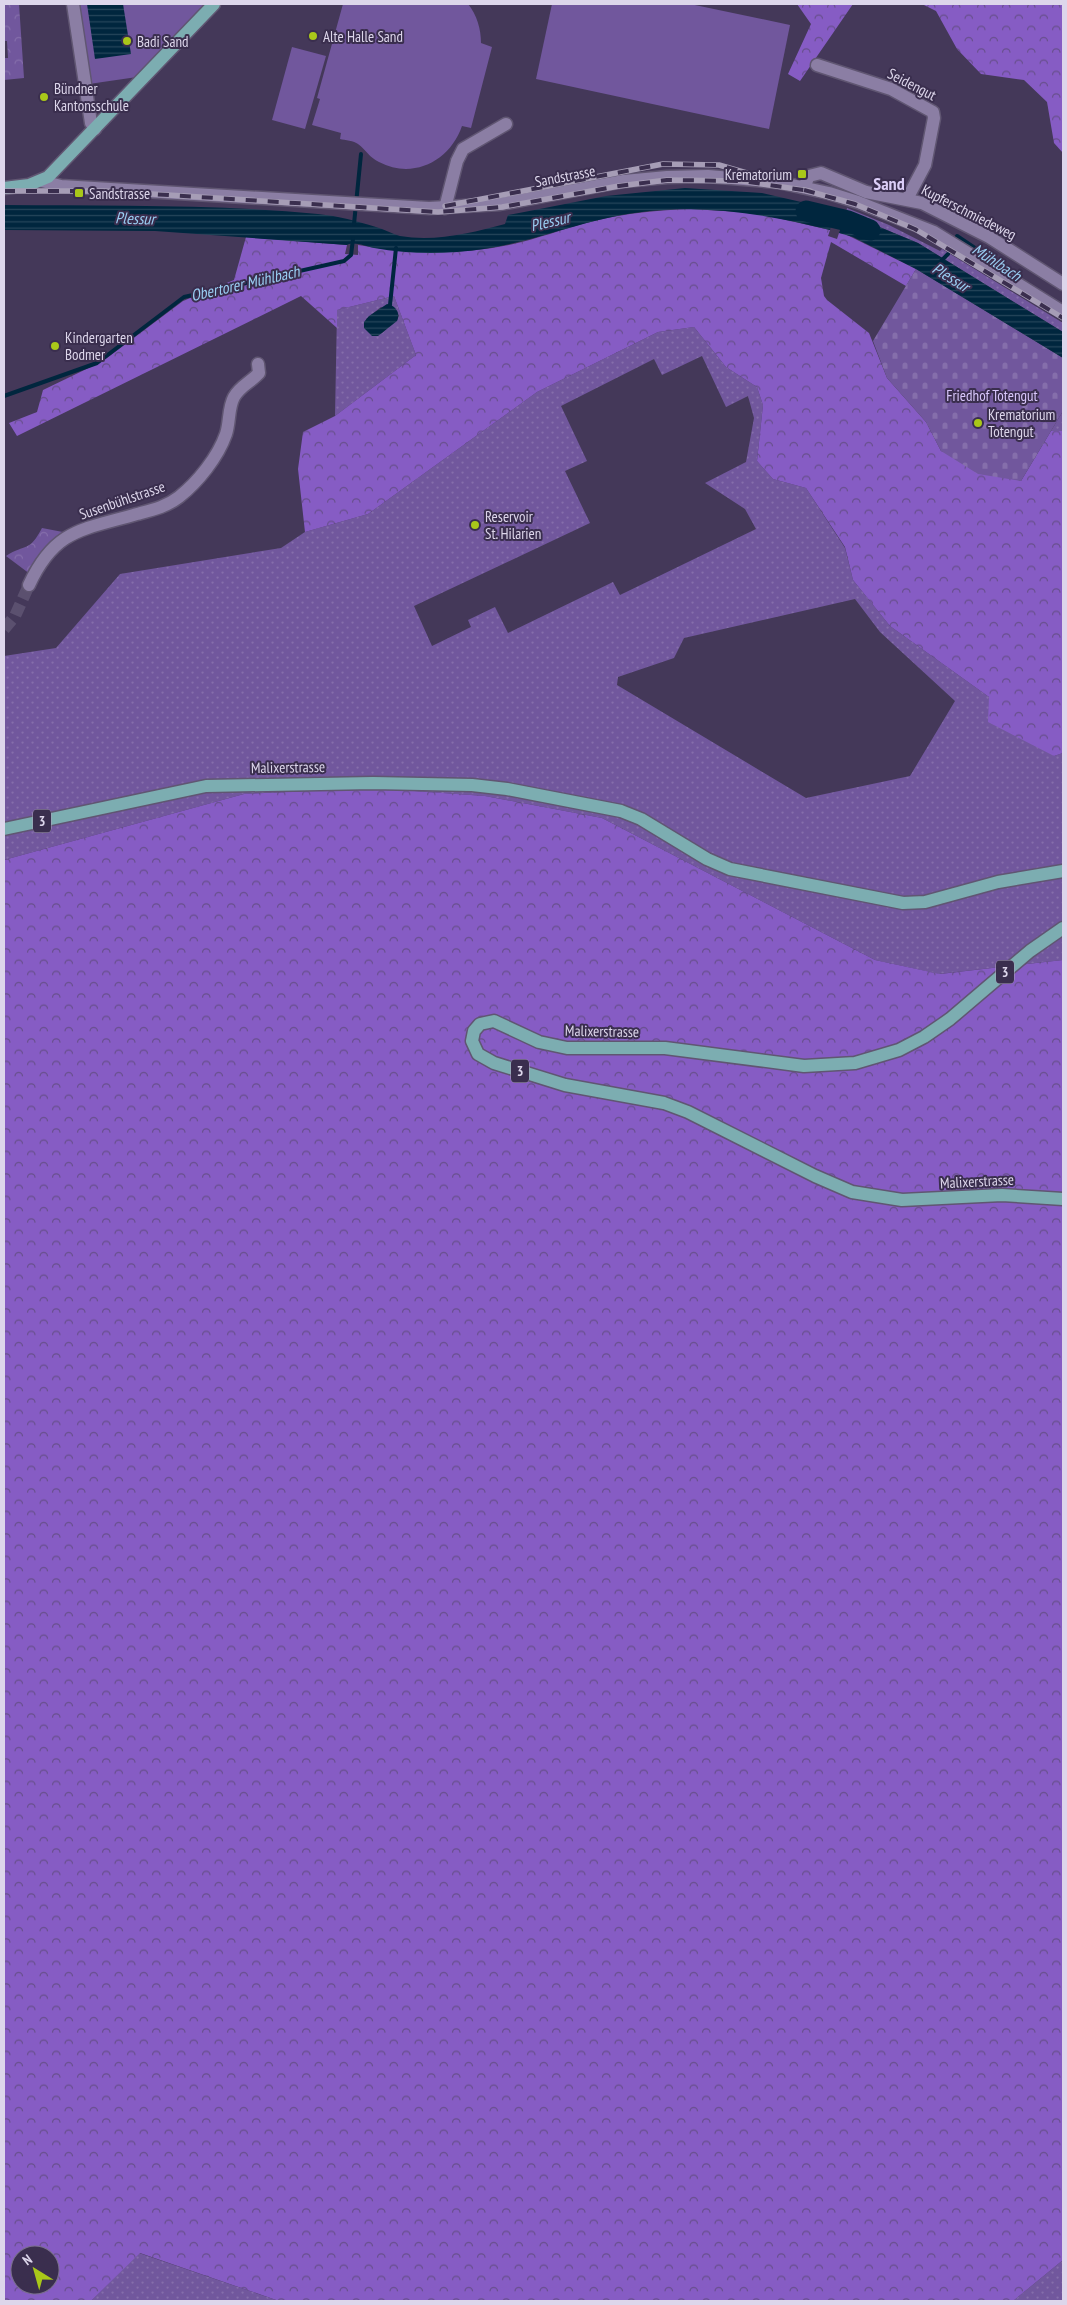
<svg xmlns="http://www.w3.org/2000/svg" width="1067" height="2305" font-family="'PT Sans Narrow',sans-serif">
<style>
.grass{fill:url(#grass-dots);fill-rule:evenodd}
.forest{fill:url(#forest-crowns);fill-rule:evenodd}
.cemetery{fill:url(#cemetery-stones)}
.park{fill:url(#park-crowns)}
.garden{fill:#71579d}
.water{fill:url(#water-rules)}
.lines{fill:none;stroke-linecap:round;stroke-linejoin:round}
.stream{stroke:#00263e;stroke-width:4}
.river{stroke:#00263e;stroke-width:21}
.minor-tunnel{stroke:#5b506f;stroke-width:12;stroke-dasharray:12 6;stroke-linecap:butt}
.minor-casing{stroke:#605672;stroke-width:15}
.major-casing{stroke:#605672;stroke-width:15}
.minor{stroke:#8b7ea4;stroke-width:12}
.major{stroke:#7cadb1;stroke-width:12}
.rail-casing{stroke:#a69db6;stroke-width:5.5}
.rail{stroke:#3a2e4e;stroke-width:4;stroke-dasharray:11;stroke-linecap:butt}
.poi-dot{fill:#a9c719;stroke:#3a2e4e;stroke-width:2}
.labels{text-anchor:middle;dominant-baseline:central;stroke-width:4;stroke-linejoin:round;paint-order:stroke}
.shield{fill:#3a2e4e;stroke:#aca4bc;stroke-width:1}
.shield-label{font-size:14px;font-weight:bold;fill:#ddd6eb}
.poi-label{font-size:15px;fill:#ddd6eb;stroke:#3a2e4e;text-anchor:start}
.street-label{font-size:15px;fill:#ddd6eb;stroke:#3a2e4e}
.park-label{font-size:15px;fill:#d9c7fc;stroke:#3a2e4e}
.water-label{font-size:16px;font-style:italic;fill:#9acef3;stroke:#3a2e4e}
.quarter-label{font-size:18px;font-weight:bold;fill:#dccef8;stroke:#3a2e4e}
</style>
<defs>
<pattern id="grass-dots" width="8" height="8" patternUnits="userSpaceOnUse" patternTransform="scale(1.25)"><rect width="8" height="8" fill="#71579d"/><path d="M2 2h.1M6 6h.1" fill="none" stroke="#856eab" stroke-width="1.8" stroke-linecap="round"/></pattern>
<pattern id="forest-crowns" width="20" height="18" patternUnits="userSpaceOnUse" patternTransform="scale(1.25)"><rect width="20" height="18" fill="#865cc4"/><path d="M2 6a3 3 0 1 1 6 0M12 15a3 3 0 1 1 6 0" fill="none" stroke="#674f8b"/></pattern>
<pattern id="cemetery-stones" width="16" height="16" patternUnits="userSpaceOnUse" patternTransform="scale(1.25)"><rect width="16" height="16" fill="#71579d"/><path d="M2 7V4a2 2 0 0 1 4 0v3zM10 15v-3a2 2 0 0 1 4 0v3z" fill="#856eab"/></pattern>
<pattern id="park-crowns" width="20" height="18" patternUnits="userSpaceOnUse" patternTransform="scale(1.25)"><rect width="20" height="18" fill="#71579d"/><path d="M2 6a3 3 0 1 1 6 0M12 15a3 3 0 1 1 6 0" fill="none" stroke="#856eab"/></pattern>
<pattern id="water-rules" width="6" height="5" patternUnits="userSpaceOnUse" patternTransform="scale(1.25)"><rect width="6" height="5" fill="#00263e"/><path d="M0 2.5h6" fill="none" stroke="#25455a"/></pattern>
</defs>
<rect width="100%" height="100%" fill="#443859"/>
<!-- grass -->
<g class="grass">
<path d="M 847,208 L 889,225 L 940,251 L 942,249 L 1063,323 L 1063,332 L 918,243 L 846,213 Z"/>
<path d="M 394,296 L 416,355 L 335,416 L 337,310 ZM 381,307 L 399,315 L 398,318 L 382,333 L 374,336 L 366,319 Z"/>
<path d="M 694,327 L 726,367 L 757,387 L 763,405 L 757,461 L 773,479 L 806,488 L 845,548 L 853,580 L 890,626 L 989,697 L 1054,756 L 1063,753 L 1063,960 L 939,974 L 875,960 L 602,818 L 485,796 L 371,788 L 244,794 L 4,860 L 4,656 L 56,648 L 120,574 L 281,548 L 305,532 L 368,514 L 537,392 L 658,332 ZM 702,356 L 726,407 L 748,396 L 754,418 L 746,462 L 705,483 L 745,509 L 756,529 L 620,595 L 613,582 L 508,633 L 495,607 L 468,620 L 471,627 L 432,646 L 414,606 L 590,523 L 565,471 L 587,461 L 561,406 L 654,359 L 662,375 ZM 855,599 L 880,632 L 955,701 L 910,776 L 806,798 L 617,685 L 618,677 L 674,658 L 684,638 Z"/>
<path d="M 1063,411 L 1063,431 L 1051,431 Z"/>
<path d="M 139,2253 L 279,2301 L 91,2301 Z"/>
<path d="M 1063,2260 L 1063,2301 L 1013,2301 Z"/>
</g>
<!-- forest -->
<g class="forest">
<path d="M 797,4 L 853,4 L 800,81 L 788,74 L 811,24 Z"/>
<path d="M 922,4 L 1063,4 L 1063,153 L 1054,143 L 1047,102 L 1024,80 L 981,74 L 957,49 L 936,11 Z"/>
<path d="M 691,209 L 755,213 L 830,230 L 828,236 L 837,239 L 839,233 L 845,234 L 916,269 L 906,286 L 831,242 L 821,278 L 824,296 L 827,300 L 869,333 L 887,378 L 926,422 L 941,451 L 1021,481 L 1051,431 L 1063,431 L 1063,753 L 1054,756 L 988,722 L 989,697 L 890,626 L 853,580 L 845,547 L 806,488 L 773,479 L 757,461 L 763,405 L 757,387 L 726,367 L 694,327 L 658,332 L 537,392 L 368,514 L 305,532 L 298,469 L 303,432 L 335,416 L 416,355 L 394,296 L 337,310 L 337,328 L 301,296 L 17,436 L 9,423 L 37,412 L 43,390 L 103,361 L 183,301 L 234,280 L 246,237 L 347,245 L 345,254 L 358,255 L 358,245 C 408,254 459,255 509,245 C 538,239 565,228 594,221 C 626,213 658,210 691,209 Z"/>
<path d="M 372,788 L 485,796 L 602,818 L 875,960 L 940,974 L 1063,960 L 1063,2260 L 1013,2301 L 279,2301 L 140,2253 L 91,2301 L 4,2301 L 4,860 L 244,794 ZM 20,2255 L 50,2255 L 50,2285 L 20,2285 Z"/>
</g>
<!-- cemetery -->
<path class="cemetery" d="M 916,269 L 1063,358 L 1063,411 L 1021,481 L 978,474 L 941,451 L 926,422 L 887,378 L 873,341 Z"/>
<!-- park -->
<g class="park">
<path d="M 4,4 L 19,4 L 24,78 L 4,80 L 4,58 L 8,58 L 7,41 L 4,41 Z"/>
<path d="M 42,528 L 68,533 L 30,574 L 6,556 C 26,543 29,553 42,528 Z"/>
</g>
<!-- garden -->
<g class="garden">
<path d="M 78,4 L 206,4 L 137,77 L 89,84 Z"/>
<path d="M 343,4 L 468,4 C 477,15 481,29 481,43 L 492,47 L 471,128 L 462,126 C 450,161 413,180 379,162 C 370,158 366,150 358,144 C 354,141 345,140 340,139 L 341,133 L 312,125 L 320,99 L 317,98 Z"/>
<path d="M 552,4 L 690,4 L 790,25 L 769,129 L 536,79 Z"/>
<path d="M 292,47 L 326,56 L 305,129 L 272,120 Z"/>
</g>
<!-- water -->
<g class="water">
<path d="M 87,4 L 123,4 L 131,54 L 95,59 Z"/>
<path d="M 685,188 L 762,193 L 836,210 L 830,230 C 757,212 686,201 612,217 C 560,228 512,249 457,252 C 429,254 402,253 374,248 C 365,246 354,241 347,245 L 155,231 L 4,230 L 4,205 C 108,206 214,204 318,214 C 339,216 356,221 376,227 C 384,229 392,234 400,236 C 435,242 472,233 505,224 L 508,215 L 519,213 L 606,196 Z"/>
<path d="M 846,213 L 918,243 L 1063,332 L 1063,358 L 916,269 L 853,237 L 839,233 Z"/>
<path d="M 387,304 C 395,305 401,313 397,321 L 378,336 L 372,336 L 364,328 L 364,322 L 369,316 Z"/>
</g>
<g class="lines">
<!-- stream -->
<g class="stream">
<path d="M 354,224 L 361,154"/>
<path d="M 957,236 L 1014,274"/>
<path d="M 939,263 L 948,254"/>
<path d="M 390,305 L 396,248"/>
<path d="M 4,396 L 97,363 L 184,297 L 344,261 L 351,255 L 353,239"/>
</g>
<!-- river -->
<path class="river" d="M 806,211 L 848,221 L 870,230"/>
<!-- minor-tunnel -->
<path class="minor-tunnel" d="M 4,629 L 15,616 L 29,585"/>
<defs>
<g id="minor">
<path d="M 73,4 L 91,123 L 95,129"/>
<path d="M 817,65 L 891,89 L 933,112 L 934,118 L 925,165 L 907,199"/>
<path d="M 42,181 L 61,186 L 429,208 L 500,204 L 624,181 L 667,177 L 708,176 L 778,182 L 829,193 L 858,202 L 934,232 L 1063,312"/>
<path d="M 804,187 L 809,176 L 821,173 L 866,192 L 922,203 L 989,237 L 1063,284"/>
<path d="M 445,208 L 457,161 L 463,149 L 506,124"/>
<path d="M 29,585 C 55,529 82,530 137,514 C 152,510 166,507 179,497 C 198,482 218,457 226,434 C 230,422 228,408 234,397 C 240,386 251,382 259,373 L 258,364"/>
</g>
<g id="major">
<path d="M 4,188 L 29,185 L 48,177 L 214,4"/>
<path d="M 4,829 L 206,786 L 373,783 L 472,785 L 507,789 L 621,811 L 641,819 L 707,859 L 730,869 L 903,903 L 925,902 L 998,882 L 1063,871"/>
<path d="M 1063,928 L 1030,951 L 950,1019 L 924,1037 L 899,1050 L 855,1063 L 804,1066 L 665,1048 L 567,1048 L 539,1042 L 494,1021 L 480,1024 L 474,1031 L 472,1041 L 478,1054 L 494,1063 L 565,1085 L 664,1103 L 688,1112 L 815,1176 L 852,1192 L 902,1200 L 1002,1195 L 1063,1199"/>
</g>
</defs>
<!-- minor casing -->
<use href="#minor" class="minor-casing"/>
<!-- major casing -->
<use href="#major" class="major-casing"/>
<!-- minor -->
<use href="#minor" class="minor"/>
<!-- major -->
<use href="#major" class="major"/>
<defs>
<g id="rail">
<path d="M 804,190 L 855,204 L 915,229 L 1063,318"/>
<path d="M 4,191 L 104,191 L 438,212 L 502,207 L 619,186 L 667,180 L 742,181 L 810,191"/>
<path d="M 445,206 L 663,164 L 719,165 L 768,179"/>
</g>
</defs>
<!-- rail casing -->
<use href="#rail" class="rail-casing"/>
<!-- rail -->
<use href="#rail" class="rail"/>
</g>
<!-- markers -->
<g class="poi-dot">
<circle cx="313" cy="36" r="5"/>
<circle cx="127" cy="41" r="5"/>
<circle cx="44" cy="97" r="5"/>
<rect x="797" y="169" width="10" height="10" rx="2.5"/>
<rect x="74" y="188" width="10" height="10" rx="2.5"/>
<circle cx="55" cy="346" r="5"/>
<circle cx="978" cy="423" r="5"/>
<circle cx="475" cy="525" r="5"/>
</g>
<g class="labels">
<!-- shield labels -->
<g class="shield">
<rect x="33" y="809.5" width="18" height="23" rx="4"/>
<rect x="996" y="960.5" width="18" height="23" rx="4"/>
<rect x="511" y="1059.5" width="18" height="23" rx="4"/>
</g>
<g class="shield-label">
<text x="42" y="821">3</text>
<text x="1005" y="972">3</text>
<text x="520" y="1071">3</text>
</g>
<!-- poi labels -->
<g class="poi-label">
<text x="323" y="36">Alte Halle Sand</text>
<text x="137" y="41">Badi Sand</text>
<text x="54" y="88">Bündner<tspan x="54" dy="17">Kantonsschule</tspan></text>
<text x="792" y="174" text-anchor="end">Krematorium</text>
<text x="89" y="193">Sandstrasse</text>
<text x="65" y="337">Kindergarten<tspan x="65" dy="17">Bodmer</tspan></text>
<text x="988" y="414">Krematorium<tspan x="988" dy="17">Totengut</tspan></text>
<text x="485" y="516">Reservoir<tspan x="485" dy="17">St. Hilarien</tspan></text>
</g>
<!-- street labels -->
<g class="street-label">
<text transform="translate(912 84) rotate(27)">Seidengut</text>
<text transform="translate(565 176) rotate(-11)">Sandstrasse</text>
<text transform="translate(969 212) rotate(27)">Kupferschmiedeweg</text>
<text transform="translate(122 500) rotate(-19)">Susenbühlstrasse</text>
<text transform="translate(288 767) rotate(-1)">Malixerstrasse</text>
<text transform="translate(602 1031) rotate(1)">Malixerstrasse</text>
<text transform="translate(977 1181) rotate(-3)">Malixerstrasse</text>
</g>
<!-- park labels -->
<g class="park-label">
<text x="992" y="395">Friedhof Totengut</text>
</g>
<!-- water labels -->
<g class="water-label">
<text transform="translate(135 218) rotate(2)">Plessur</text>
<text transform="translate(550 221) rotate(-13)">Plessur</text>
<text transform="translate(997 262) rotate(33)">Mühlbach</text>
<text transform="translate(951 277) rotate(32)">Plessur</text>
<text transform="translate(245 283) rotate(-13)">Obertorer Mühlbach</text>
</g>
<!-- quarter labels -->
<g class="quarter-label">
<text x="889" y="183">Sand</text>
</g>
</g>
<!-- border -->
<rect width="1067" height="2305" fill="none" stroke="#ddd6eb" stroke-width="10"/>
<!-- north arrow -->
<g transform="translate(35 2270) rotate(323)"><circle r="24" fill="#3a2e4e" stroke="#7b718d"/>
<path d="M0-4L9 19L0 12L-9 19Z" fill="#a9c719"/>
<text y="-8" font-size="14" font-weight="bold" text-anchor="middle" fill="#ddd6eb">N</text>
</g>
</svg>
